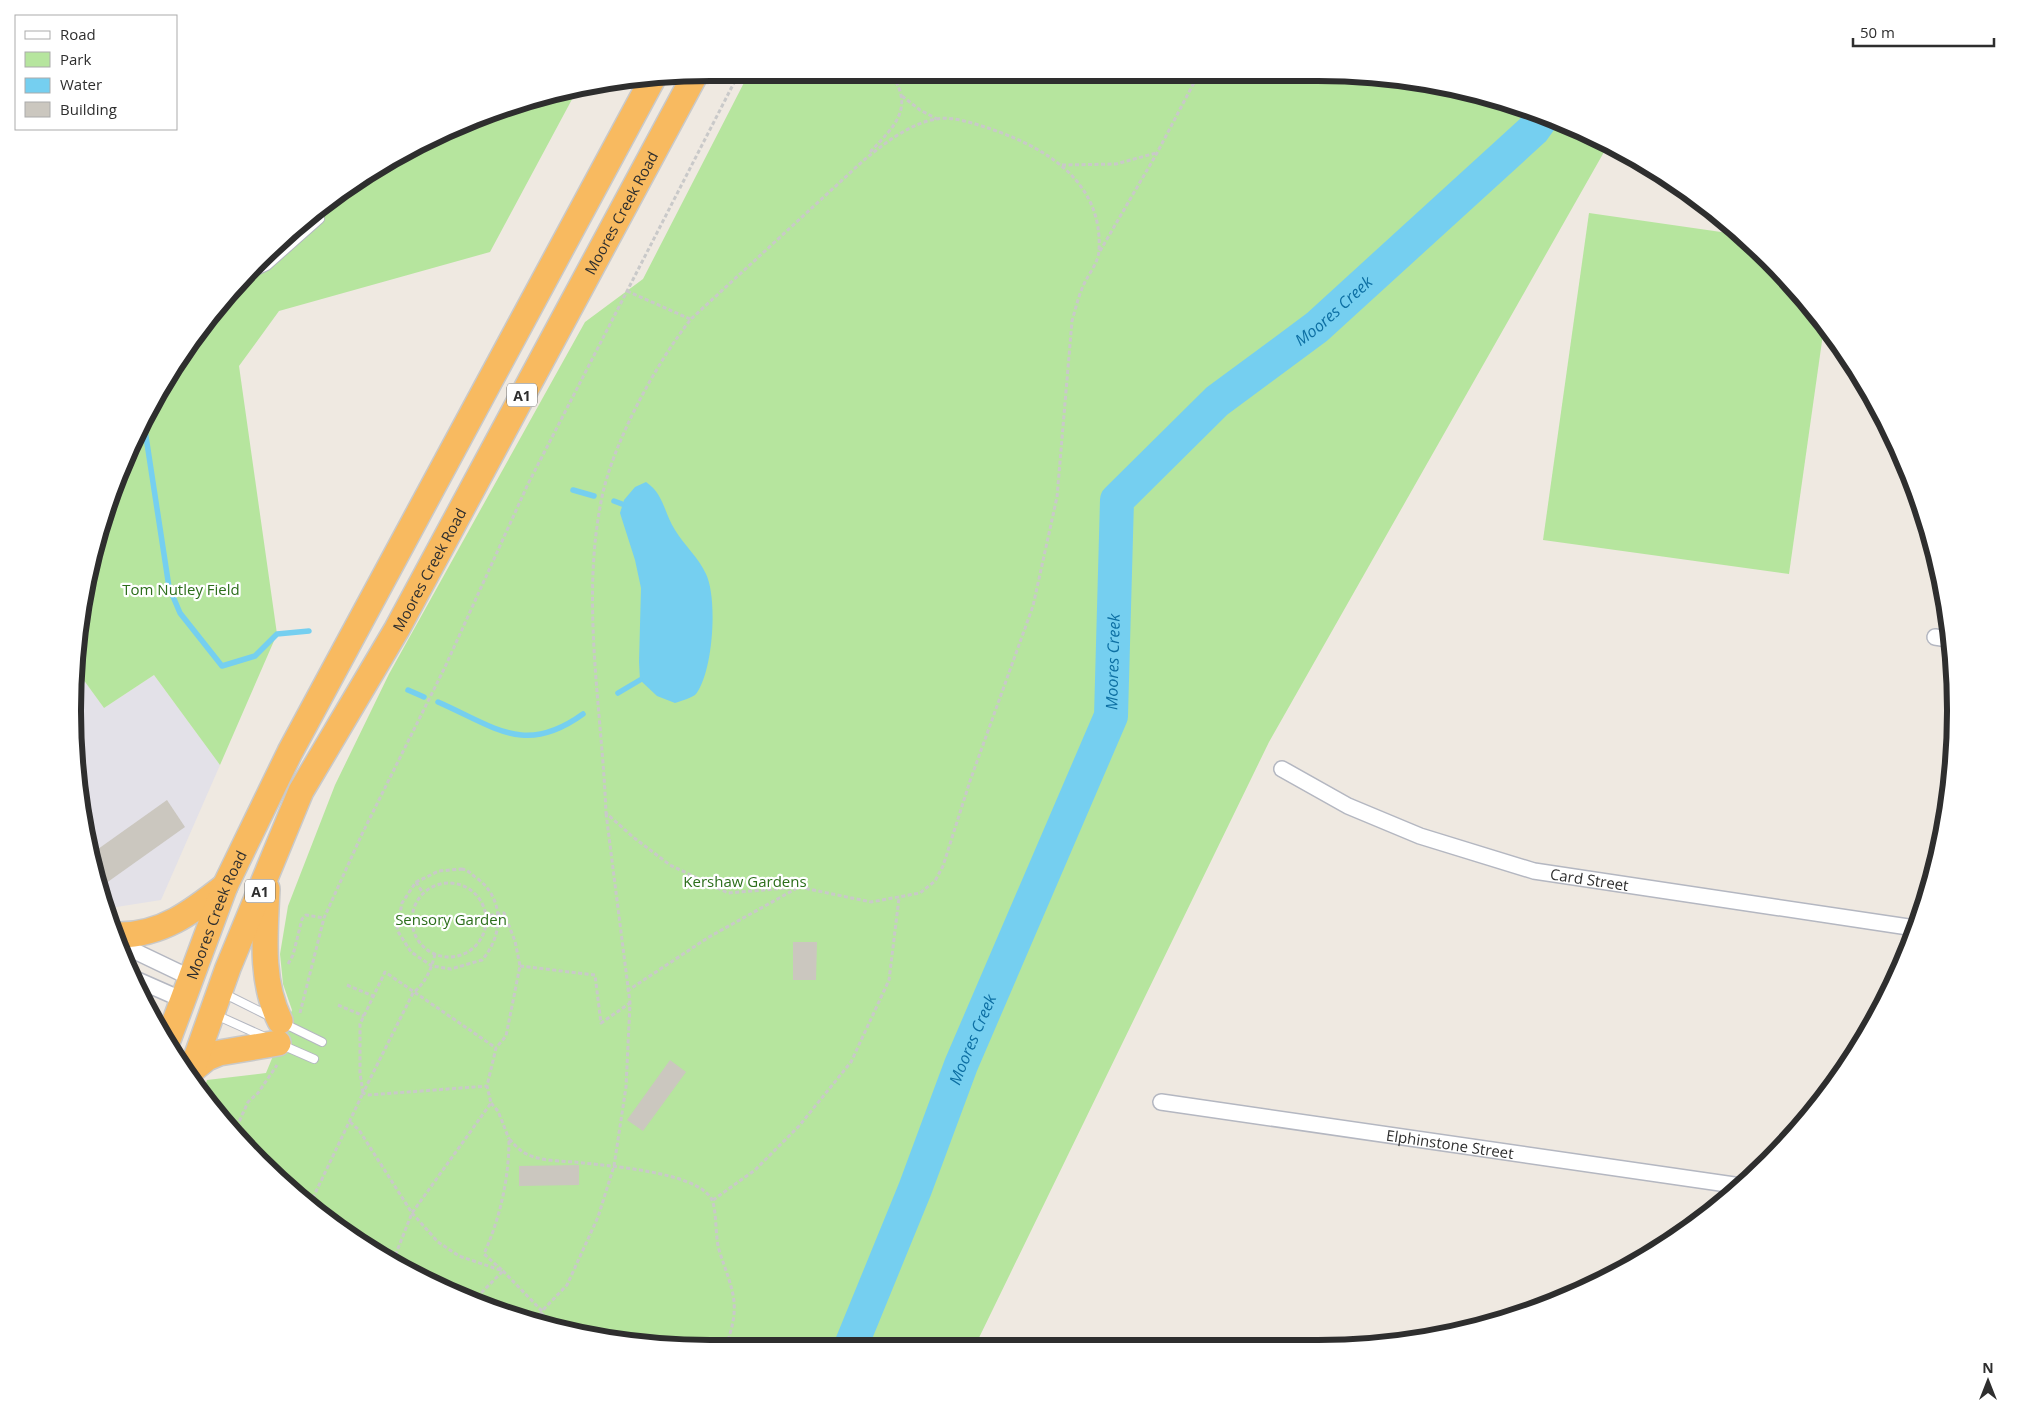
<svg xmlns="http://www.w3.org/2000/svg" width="2028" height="1421" font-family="'Open Sans',sans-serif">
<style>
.industrial{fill:#e3e1e8}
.green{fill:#b6e59e}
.water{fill:#75cff0}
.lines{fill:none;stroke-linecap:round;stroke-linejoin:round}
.stream{stroke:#75cff0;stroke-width:5.5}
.river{stroke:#75cff0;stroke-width:34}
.building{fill:#cbc7bf}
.service-casing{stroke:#b4b7c1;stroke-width:10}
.minor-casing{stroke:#b4b7c1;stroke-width:18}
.trunk-casing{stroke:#c9c9c9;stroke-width:28}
.path{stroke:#c9c9c9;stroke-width:3;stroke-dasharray:4 2.5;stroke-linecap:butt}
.service{stroke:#fff;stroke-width:8}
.minor{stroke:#fff;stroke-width:15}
.trunk{stroke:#f8ba60;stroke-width:25}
.labels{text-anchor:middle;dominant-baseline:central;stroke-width:4.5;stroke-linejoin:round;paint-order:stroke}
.shield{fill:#fff;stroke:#6d6d6d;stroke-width:1}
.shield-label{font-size:14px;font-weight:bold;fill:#2e2e2e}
.street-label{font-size:15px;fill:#2e2e2e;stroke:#fff}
.park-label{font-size:15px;fill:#2c6e1b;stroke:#fff}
.water-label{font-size:16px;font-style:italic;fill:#0d6fa3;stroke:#fff}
.rim{fill:none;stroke:#2e2e2e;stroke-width:6}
</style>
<rect width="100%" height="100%" fill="#efe9e1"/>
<!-- industrial -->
<path class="industrial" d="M 75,668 L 104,708 L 154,675 L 220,765 L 161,900 L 110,908 L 85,835 L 73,711 Z"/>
<!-- green -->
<g class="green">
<path d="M 749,73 L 1318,73 L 1442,85 L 1523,106 L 1608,145 L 1269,742 L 974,1348 L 710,1348 L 586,1336 L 466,1300 L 356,1241 L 259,1161 L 202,1095 L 207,1080 L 266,1073 L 292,1010 L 283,984 L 280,954 L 288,906 L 335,785 L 389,674 L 585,322 L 643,279 Z"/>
<path d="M 577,90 L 490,252 L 279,311 L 239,366 L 277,634 L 220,765 L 154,675 L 104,708 L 75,668 L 78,627 L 121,466 L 158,391 L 231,290 L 356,180 L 466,121 L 545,94 Z"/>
<path d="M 1589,213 L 1735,234 L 1769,260 L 1824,327 L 1789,574 L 1543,540 Z"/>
</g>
<!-- water -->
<path class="water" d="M 646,482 C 664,494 664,513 675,530 C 684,545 699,558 706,574 C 718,599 713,672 696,694 C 692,698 681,701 675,703 L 657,696 L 640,680 L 639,662 L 641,588 L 635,560 L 620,513 L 624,500 L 635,487 Z"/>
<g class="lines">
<!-- stream -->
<g class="stream">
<path d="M 141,426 L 145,430 L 169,587 L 180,613 L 222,666 L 255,656 L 277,634 L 309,631"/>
<path d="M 573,490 L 594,496"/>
<path d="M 614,501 L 622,504"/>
<path d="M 408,690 L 424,697"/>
<path d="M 618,693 L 640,680"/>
<path d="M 438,702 C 495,727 525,756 583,714"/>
</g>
<!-- river -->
<path class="river" id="s1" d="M 850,1348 L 915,1189 L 961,1065 L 1111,716 L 1117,500 L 1217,401 L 1317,327 L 1533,130 L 1543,116"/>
</g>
<!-- building -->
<g class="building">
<path d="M 167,800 L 185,827 L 102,886 L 91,854 Z"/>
<path d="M 793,942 L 817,942 L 816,980 L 793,980 Z"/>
<path d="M 670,1060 L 686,1072 L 643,1131 L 627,1120 Z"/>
<path d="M 579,1165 L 579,1185 L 519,1186 L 519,1166 Z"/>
</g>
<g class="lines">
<defs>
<g id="service">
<path d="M 246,276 L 267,266 L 320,219"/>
<path d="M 223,993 L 271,1017"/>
<path d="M 216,1015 L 267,1038"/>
<path d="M 283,1023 L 322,1042"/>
<path d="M 282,1045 L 314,1059"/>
</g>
<g id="minor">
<path d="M 1935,637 L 1948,639"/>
<path id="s2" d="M 1282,769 L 1348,806 L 1420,836 L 1534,871 L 1915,928"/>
<path d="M 122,945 L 191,978"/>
<path d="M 133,978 L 183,1000"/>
<path id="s3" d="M 1161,1102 L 1741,1186"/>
</g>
<g id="trunk">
<path d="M 267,889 C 265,933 260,981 280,1021"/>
<path d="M 119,935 C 162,935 192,912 225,886"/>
<path id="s4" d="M 168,1040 L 225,886 L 290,752 L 652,80"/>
<path d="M 191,1071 L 207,1058 L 219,1053 L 278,1043"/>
<path id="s5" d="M 190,1075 L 228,968 L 301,791 L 397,629 L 695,75"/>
</g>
</defs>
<!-- service casing -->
<use href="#service" class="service-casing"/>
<!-- minor casing -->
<use href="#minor" class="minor-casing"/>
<!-- trunk casing -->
<use href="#trunk" class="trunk-casing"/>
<!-- path -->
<g class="path">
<path d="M 902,96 L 920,110 L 937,119"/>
<path d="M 870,152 C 894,127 916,107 890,73"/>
<path d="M 1062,165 L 1116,164 L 1156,153"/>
<path d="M 1100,251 L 1157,153 L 1199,73"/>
<path d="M 627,291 L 690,319"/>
<path d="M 461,869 C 470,870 471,875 478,879 C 505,900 503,936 482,960 L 451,969 L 432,966 L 411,952 L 397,930 L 402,903 L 416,882 L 439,871 Z"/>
<path d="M 416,882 L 423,893"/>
<circle cx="449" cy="920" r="37"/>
<path d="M 435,954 C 431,970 426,982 413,993 L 363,1093 L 369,1095 L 487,1086"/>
<path d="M 288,964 L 293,955 L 302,919 L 306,915 L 324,918"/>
<path d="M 520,966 L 595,975 L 601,1023 L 630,1003"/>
<path d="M 347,985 L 373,996"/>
<path d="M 627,991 L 709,937 L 799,887 L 871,902 L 920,893 L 935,881 L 943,866 L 970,781 L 1033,606 L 1057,497 L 1072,321 C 1076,307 1079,294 1085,282 C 1090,272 1099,261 1099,250 C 1103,181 1045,147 988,128 C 972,123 953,116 936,119 C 909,124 885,143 864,160 L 691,319 C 656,363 611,446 601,502 C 581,604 602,710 606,813 L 633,837 L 670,865 L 728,893 L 799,887"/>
<path d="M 338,1005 L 364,1016"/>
<path d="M 300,1013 L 324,918 L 362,834 L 445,667 L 528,484 L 739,73"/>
<path d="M 491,1103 L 498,1111 L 509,1139"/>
<path d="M 350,1122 L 359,1130 L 412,1213 L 438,1242 L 459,1256 L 503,1271 L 542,1311 L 545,1324"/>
<path d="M 234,1133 L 248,1102 L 258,1093 L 277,1065"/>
<path d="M 713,1200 L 755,1170 L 799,1126 L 851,1062 L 889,980 L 899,898"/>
<path d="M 310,1204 L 363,1093 L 360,1073 L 360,1024 L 385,972 L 496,1048"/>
<path d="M 393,1261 L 412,1213 L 491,1103 L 487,1086 L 496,1048 L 506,1036 L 520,966 L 515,941 L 504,913 L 486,916"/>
<path d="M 472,1302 L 503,1271 L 484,1254 C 500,1218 509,1179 509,1139 C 513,1143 518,1149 523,1152 C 537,1161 558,1161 575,1162 C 606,1166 693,1171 711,1198 C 717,1207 715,1237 719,1250 C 733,1293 742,1304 725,1348"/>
<path d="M 537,1321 L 542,1311 L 567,1285 L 598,1217 L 614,1166 L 626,1087 L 630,1003 L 606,813"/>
</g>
<!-- service -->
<use href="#service" class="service"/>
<!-- minor -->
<use href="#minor" class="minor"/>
<!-- trunk -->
<use href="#trunk" class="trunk"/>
</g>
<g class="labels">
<!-- shield labels -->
<g class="shield">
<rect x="507" y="383.5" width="30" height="23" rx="4"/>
<rect x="245" y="879.5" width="30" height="23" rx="4"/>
</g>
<g class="shield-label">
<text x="522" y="395">A1</text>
<text x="260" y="891">A1</text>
</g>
<!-- street labels -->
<g class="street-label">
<text stroke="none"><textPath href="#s5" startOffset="966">Moores Creek Road</textPath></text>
<text stroke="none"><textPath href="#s5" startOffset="561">Moores Creek Road</textPath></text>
<text stroke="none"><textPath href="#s2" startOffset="329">Card Street</textPath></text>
<text stroke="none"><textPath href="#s4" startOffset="134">Moores Creek Road</textPath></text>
<text stroke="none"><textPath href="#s3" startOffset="292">Elphinstone Street</textPath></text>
</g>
<!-- park labels -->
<g class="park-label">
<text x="181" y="589">Tom Nutley Field</text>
<text x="745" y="881">Kershaw Gardens</text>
<text x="451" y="919">Sensory Garden</text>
</g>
<!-- water labels -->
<g class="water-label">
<text stroke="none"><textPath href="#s1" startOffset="1188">Moores Creek</textPath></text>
<text stroke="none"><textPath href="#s1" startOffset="738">Moores Creek</textPath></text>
<text stroke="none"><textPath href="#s1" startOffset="332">Moores Creek</textPath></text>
</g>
</g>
<!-- crop -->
<path d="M0 0H2028V1421H0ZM710 81H1318A629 629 0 0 1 1947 710V711A629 629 0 0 1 1318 1340H710A629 629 0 0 1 81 711V710A629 629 0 0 1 710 81Z" fill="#fff" fill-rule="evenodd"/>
<path class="rim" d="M710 81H1318A629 629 0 0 1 1947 710V711A629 629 0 0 1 1318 1340H710A629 629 0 0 1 81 711V710A629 629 0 0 1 710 81Z"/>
<!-- legend -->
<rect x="15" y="15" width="162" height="115" fill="#ffffff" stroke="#ababab"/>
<rect x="25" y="31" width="25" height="8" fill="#ffffff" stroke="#ababab"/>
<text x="60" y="40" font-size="15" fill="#2e2e2e">Road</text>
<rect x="25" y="52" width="25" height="15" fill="#b6e59e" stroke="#ababab"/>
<text x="60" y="65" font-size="15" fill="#2e2e2e">Park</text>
<rect x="25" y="78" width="25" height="15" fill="#75cff0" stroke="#ababab"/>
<text x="60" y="90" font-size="15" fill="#2e2e2e">Water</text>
<rect x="25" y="102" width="25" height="15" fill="#cbc7bf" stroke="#ababab"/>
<text x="60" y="115" font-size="15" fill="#2e2e2e">Building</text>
<!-- north arrow -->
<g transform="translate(1988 1381)" stroke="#ffffff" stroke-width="4" paint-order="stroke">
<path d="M0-4L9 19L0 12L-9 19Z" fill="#2e2e2e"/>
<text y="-8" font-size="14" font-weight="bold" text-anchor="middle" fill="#2e2e2e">N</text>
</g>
<!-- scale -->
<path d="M1853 38v8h141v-8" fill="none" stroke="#2e2e2e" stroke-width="2.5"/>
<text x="1860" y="38" font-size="15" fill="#2e2e2e" stroke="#ffffff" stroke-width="4" paint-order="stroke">50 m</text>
</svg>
